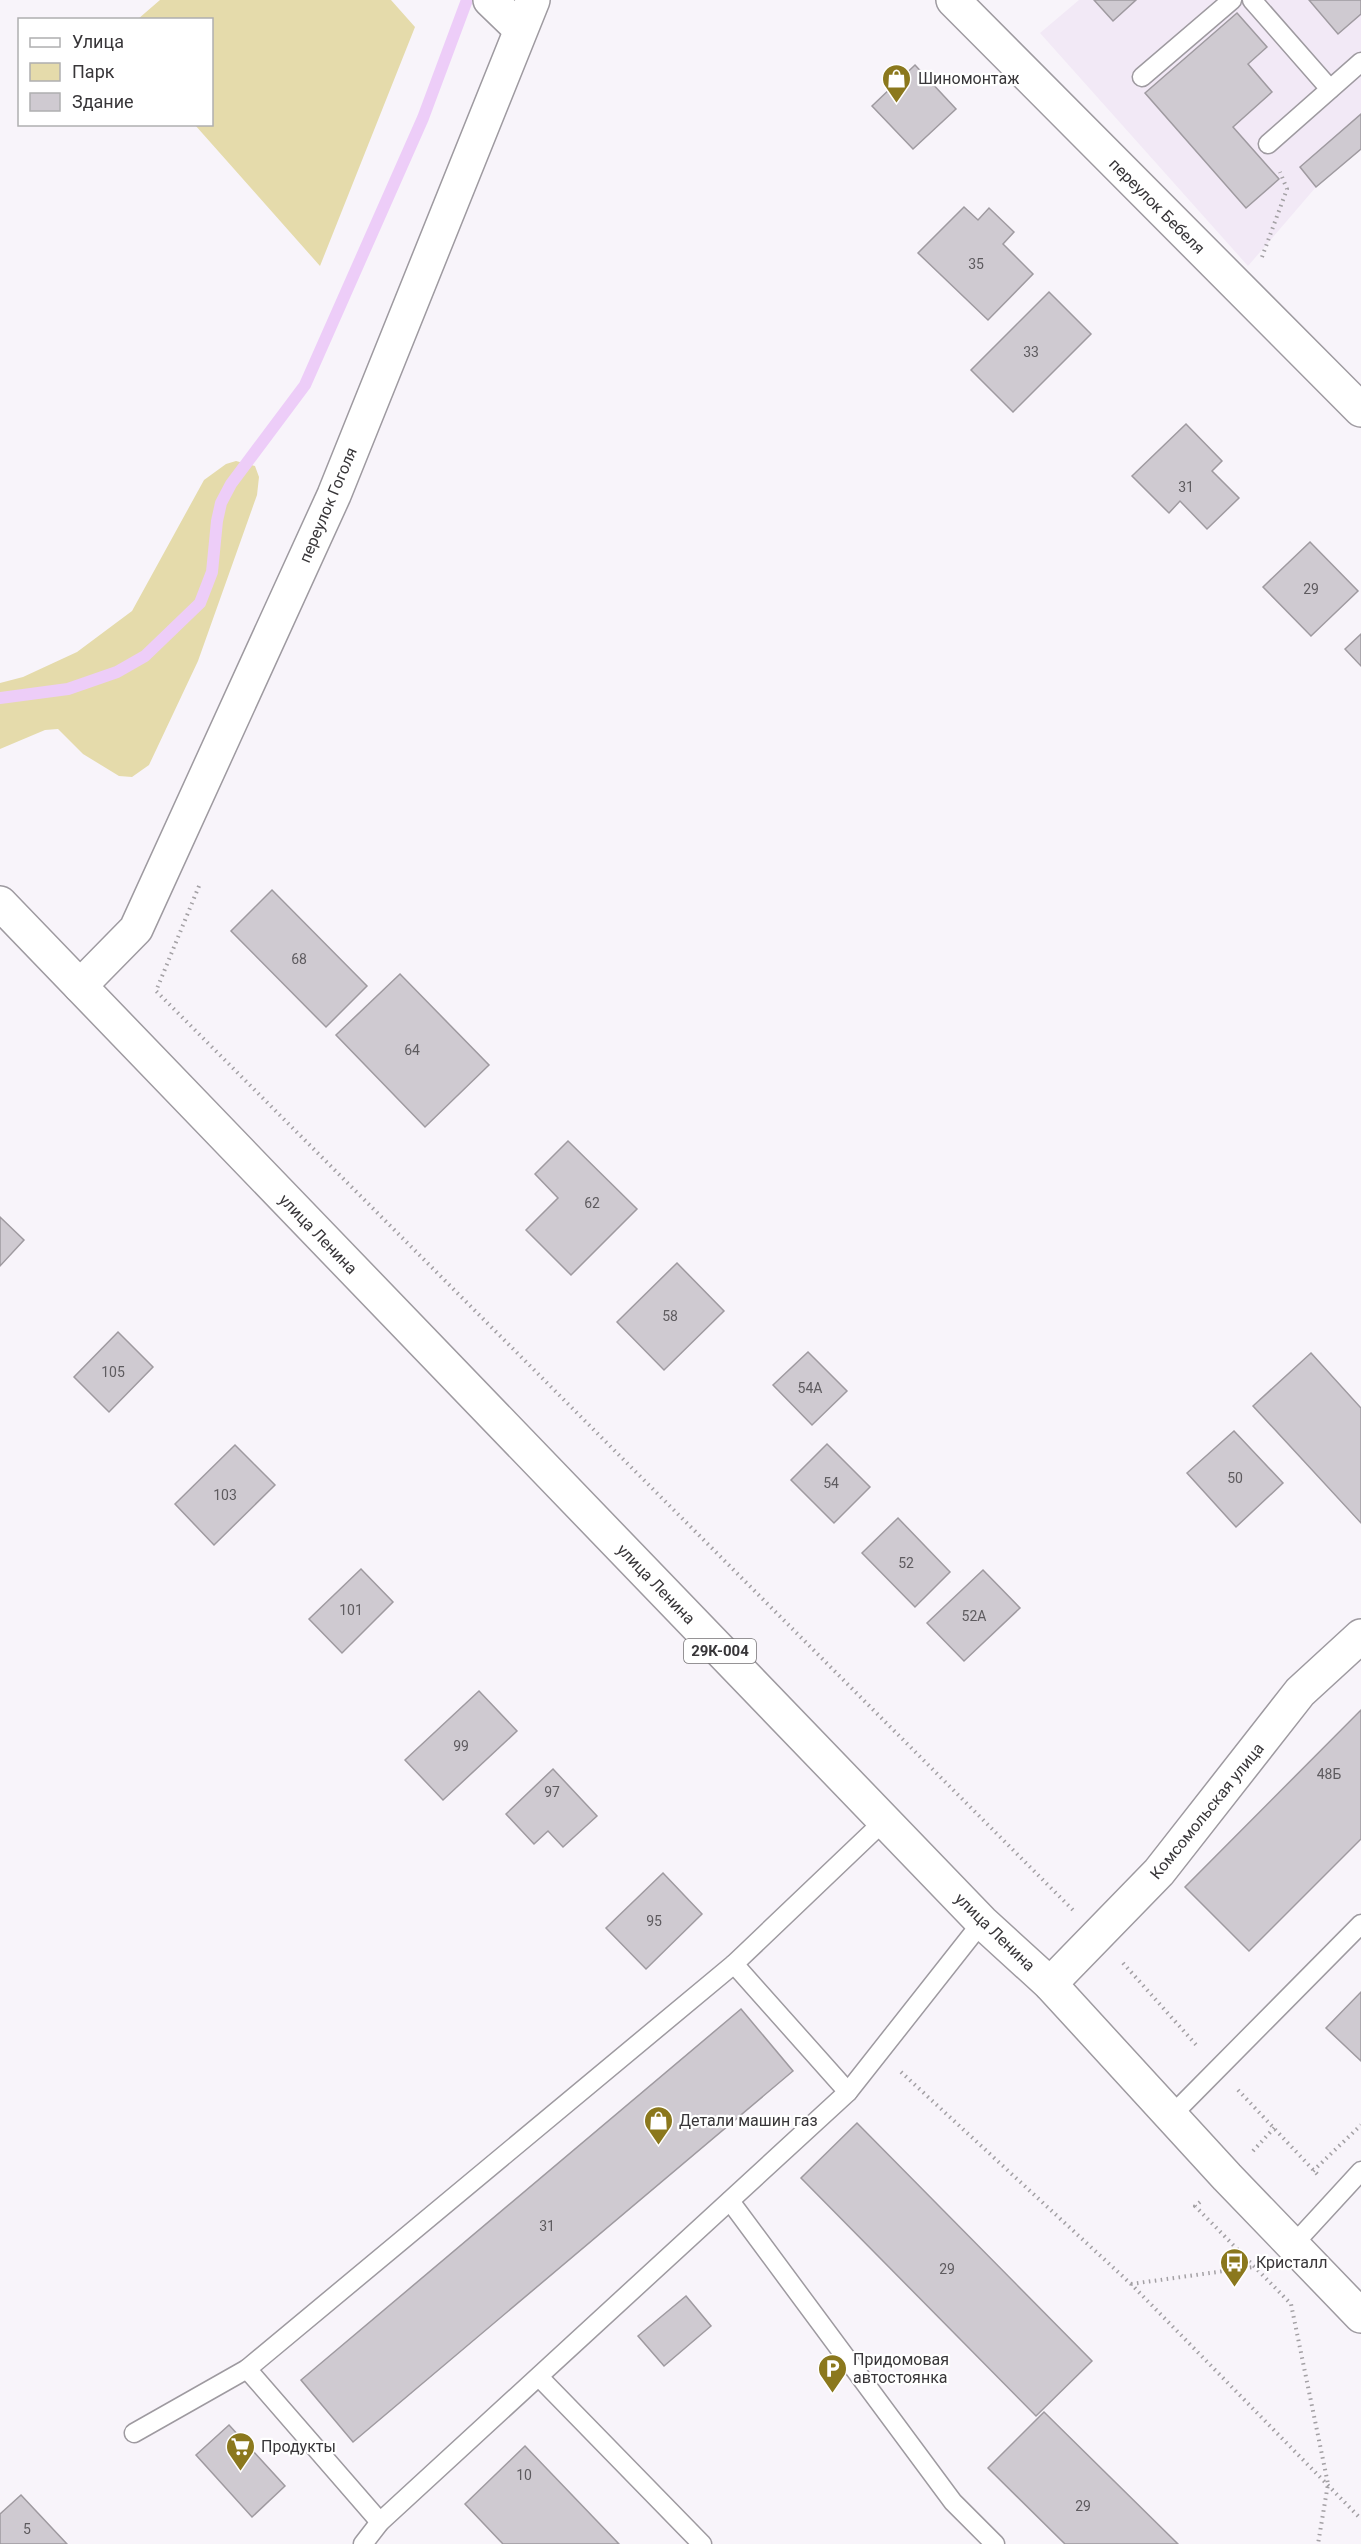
<svg xmlns="http://www.w3.org/2000/svg" width="1361" height="2544" font-family="Roboto,sans-serif">
<style>
.built{fill:#f2e9f6}
.green{fill:#e5dbab}
.lines{fill:none;stroke-linecap:round;stroke-linejoin:round}
.stream{stroke:#edcdf8;stroke-width:12}
.building{fill:#cfcad1;stroke:#9f9aa0;stroke-width:1.5}
.service-casing{stroke:#9e9aa0;stroke-width:21}
.minor-casing{stroke:#9e9aa0;stroke-width:36}
.secondary-casing{stroke:#9e9aa0;stroke-width:36}
.primary-casing{stroke:#9e9aa0;stroke-width:36}
.path{stroke:#a3a0a4;stroke-width:4;stroke-dasharray:1.5 4.5;stroke-linecap:butt}
.service{stroke:#fff;stroke-width:18}
.minor{stroke:#fff;stroke-width:33}
.secondary{stroke:#fff;stroke-width:33}
.primary{stroke:#fff;stroke-width:33}
.labels{text-anchor:middle;dominant-baseline:central;stroke-width:4.5;stroke-linejoin:round;paint-order:stroke}
.number-label{font-size:14px;fill:#5e5b5f}
.shield{fill:#fff;stroke:#747274;stroke-width:1.5}
.shield-label{font-size:15px;font-weight:bold;fill:#383639}
.poi-label{font-size:16px;fill:#383639;stroke:#fff;text-anchor:start}
.street-label{font-size:16px;fill:#383639;stroke:#fff}
</style>
<rect width="100%" height="100%" fill="#f8f4fa"/>
<!-- built -->
<path class="built" d="M 1079,0 L 1361,0 L 1361,149 L 1316,187 L 1248,266 L 1040,33 Z"/>
<!-- green -->
<g class="green">
<path d="M 160,0 L 391,0 L 415,27 L 320,266 L 195,125 L 212,124 L 212,20 L 138,19 Z"/>
<path d="M 236,461 L 255,466 L 259,477 L 257,495 L 198,661 L 149,765 L 132,777 L 119,776 L 83,754 L 58,729 L 45,730 L 0,749 L 0,683 L 23,677 L 77,652 L 132,611 L 204,480 L 226,464 Z"/>
</g>
<g class="lines">
<!-- stream -->
<path class="stream" d="M 0,698 L 68,689 L 117,672 L 145,656 L 200,603 L 212,572 L 217,521 L 221,503 L 231,484 L 305,385 L 423,118 L 467,0"/>
</g>
<!-- building -->
<g class="building">
<path d="M 1094,0 L 1136,0 L 1113,21 Z"/>
<path d="M 1309,0 L 1361,0 L 1361,14 L 1338,34 Z"/>
<path d="M 1237,13 L 1267,47 L 1248,64 L 1272,92 L 1233,127 L 1279,179 L 1246,208 L 1145,93 Z"/>
<path d="M 915,65 L 956,109 L 913,149 L 872,106 Z"/>
<path d="M 1361,114 L 1361,149 L 1316,187 L 1300,167 Z"/>
<path d="M 964,207 L 978,220 L 989,208 L 1014,232 L 1003,244 L 1033,274 L 988,320 L 918,253 Z"/>
<path d="M 1049,292 L 1091,334 L 1013,412 L 971,370 Z"/>
<path d="M 1186,424 L 1222,461 L 1212,471 L 1239,498 L 1207,529 L 1180,501 L 1169,513 L 1132,476 Z"/>
<path d="M 1310,542 L 1358,591 L 1311,636 L 1263,587 Z"/>
<path d="M 1361,634 L 1361,666 L 1345,649 Z"/>
<path d="M 272,890 L 367,986 L 326,1027 L 231,931 Z"/>
<path d="M 400,974 L 489,1065 L 425,1127 L 336,1035 Z"/>
<path d="M 568,1141 L 637,1209 L 571,1275 L 526,1230 L 558,1198 L 535,1174 Z"/>
<path d="M 0,1217 L 24,1240 L 0,1266 Z"/>
<path d="M 677,1263 L 724,1311 L 664,1370 L 617,1322 Z"/>
<path d="M 118,1332 L 153,1367 L 109,1412 L 74,1377 Z"/>
<path d="M 808,1352 L 847,1391 L 812,1425 L 773,1385 Z"/>
<path d="M 1311,1353 L 1361,1408 L 1361,1523 L 1253,1406 Z"/>
<path d="M 1234,1431 L 1283,1483 L 1236,1527 L 1187,1473 Z"/>
<path d="M 827,1444 L 870,1487 L 834,1523 L 791,1480 Z"/>
<path d="M 235,1445 L 275,1485 L 214,1545 L 175,1504 Z"/>
<path d="M 898,1518 L 950,1572 L 915,1607 L 862,1553 Z"/>
<path d="M 361,1569 L 393,1602 L 342,1653 L 309,1619 Z"/>
<path d="M 983,1570 L 1020,1608 L 964,1661 L 927,1623 Z"/>
<path d="M 479,1691 L 517,1731 L 443,1800 L 405,1760 Z"/>
<path d="M 1361,1710 L 1361,1839 L 1249,1951 L 1185,1887 Z"/>
<path d="M 553,1769 L 597,1816 L 563,1847 L 548,1831 L 534,1844 L 506,1814 Z"/>
<path d="M 663,1873 L 702,1914 L 646,1969 L 606,1928 Z"/>
<path d="M 1361,1992 L 1361,2061 L 1326,2028 Z"/>
<path d="M 741,2009 L 793,2071 L 353,2442 L 301,2380 Z"/>
<path d="M 857,2123 L 1092,2361 L 1036,2416 L 801,2178 Z"/>
<path d="M 686,2296 L 711,2326 L 664,2366 L 638,2336 Z"/>
<path d="M 1044,2412 L 1178,2544 L 1065,2544 L 988,2468 Z"/>
<path d="M 229,2425 L 285,2486 L 252,2517 L 196,2455 Z"/>
<path d="M 525,2446 L 619,2544 L 503,2544 L 465,2504 Z"/>
<path d="M 21,2495 L 67,2544 L 0,2544 L 0,2514 Z"/>
</g>
<g class="lines">
<defs>
<g id="service">
<path d="M 1252,0 L 1330,89"/>
<path d="M 1142,77 L 1232,0"/>
<path d="M 1268,144 L 1361,62"/>
<path d="M 734,1964 L 848,2092"/>
<path d="M 1171,2116 L 1361,1924"/>
<path d="M 730,2201 L 953,2502 L 995,2544"/>
<path d="M 1293,2245 L 1361,2171"/>
<path d="M 539,2377 L 702,2544"/>
<path d="M 134,2433 L 247,2369"/>
<path d="M 380,2522 L 247,2369 L 734,1964 L 884,1821"/>
<path d="M 363,2544 L 380,2522 L 848,2092 L 982,1922"/>
</g>
<g id="minor">
<path d="M 490,0 L 520,29"/>
<path d="M 953,0 L 1361,410"/>
<path d="M 1050,1984 L 1159,1872 L 1300,1692 L 1361,1636"/>
</g>
<path id="secondary" d="M 80,986 L 136,929 L 334,495 L 533,0"/>
<path id="primary" d="M 0,903 L 982,1922 L 1050,1984 L 1227,2177 L 1361,2316"/>
</defs>
<!-- service casing -->
<use href="#service" class="service-casing"/>
<!-- minor casing -->
<use href="#minor" class="minor-casing"/>
<!-- secondary casing -->
<use href="#secondary" class="secondary-casing"/>
<!-- primary casing -->
<use href="#primary" class="primary-casing"/>
<!-- path -->
<g class="path">
<path d="M 1262,257 L 1287,189 L 1280,172"/>
<path d="M 199,886 L 156,991 L 1073,1910"/>
<path d="M 1123,1963 L 1198,2047"/>
<path d="M 901,2072 L 1131,2284 L 1361,2519"/>
<path d="M 1238,2090 L 1319,2176"/>
<path d="M 1253,2151 L 1275,2127"/>
<path d="M 1313,2171 L 1361,2125"/>
<path d="M 1200,2202 L 1195,2206 L 1291,2304 L 1328,2484 L 1318,2544"/>
<path d="M 1131,2284 L 1253,2267"/>
</g>
<!-- service -->
<use href="#service" class="service"/>
<!-- minor -->
<use href="#minor" class="minor"/>
<!-- secondary -->
<use href="#secondary" class="secondary"/>
<!-- primary -->
<use href="#primary" class="primary"/>
</g>
<!-- icons -->
<defs>
<symbol id="shop-pin" viewBox="-11 -11 22 30"><path d="M0 17L-7.5 6A9.5 9.5 0 1 1 7.5 6Z" fill="#8b781d" stroke="#fff"/><path d="M-5-2.5h2.3a2.7 3.5 0 0 1 5.4 0H5L5.5 6h-11ZM-1.5-2.5h3a1.5 2.3 0 0 0-3 0Z" fill="#fff"/></symbol>
<symbol id="bus-pin" viewBox="-11 -11 22 30"><path d="M0 17L-7.5 6A9.5 9.5 0 1 1 7.5 6Z" fill="#8b781d" stroke="#fff"/><path d="M-5-6H5V4H4V6H2V4H-2V6H-4V4H-5ZM-3.5-4V0h7V-4ZM-3.5 1.2v1.5H-2V1.2ZM2 1.2v1.5H3.5V1.2Z" fill="#fff"/></symbol>
<symbol id="parking-pin" viewBox="-11 -11 22 30"><path d="M0 17L-7.5 6A9.5 9.5 0 1 1 7.5 6Z" fill="#8b781d" stroke="#fff"/><path d="M-3.5-5.5H1a3.5 3.5 0 0 1 0 7H-1V5.5H-3.5ZM-1-3.4V-.6H.8a1.4 1.4 0 0 0 0-2.8Z" fill="#fff"/></symbol>
<symbol id="supermarket-pin" viewBox="-11 -11 22 30"><path d="M0 17L-7.5 6A9.5 9.5 0 1 1 7.5 6Z" fill="#8b781d" stroke="#fff"/><path d="M-6-5.5h2.5l.6 2H6L4.5 2H-2.5L-4.4-4H-6ZM-1.5 3.2a1.3 1.3 0 1 0 .1 0ZM3 3.2a1.3 1.3 0 1 0 .1 0Z" fill="#fff"/></symbol>
</defs>
<g fill-rule="evenodd">
<use href="#shop-pin" x="880" y="62" width="33" height="45"/>
<use href="#shop-pin" x="642" y="2104" width="33" height="45"/>
<use href="#bus-pin" x="1218" y="2246" width="33" height="45"/>
<use href="#parking-pin" x="816" y="2352" width="33" height="45"/>
<use href="#supermarket-pin" x="224" y="2430" width="33" height="45"/>
</g>
<g class="labels">
<!-- number labels -->
<g class="number-label">
<text x="976" y="264">35</text>
<text x="1031" y="352">33</text>
<text x="1186" y="487">31</text>
<text x="1311" y="589">29</text>
<text x="299" y="959">68</text>
<text x="412" y="1050">64</text>
<text x="592" y="1203">62</text>
<text x="670" y="1316">58</text>
<text x="113" y="1372">105</text>
<text x="810" y="1388">54А</text>
<text x="1235" y="1478">50</text>
<text x="831" y="1483">54</text>
<text x="225" y="1495">103</text>
<text x="906" y="1563">52</text>
<text x="351" y="1610">101</text>
<text x="974" y="1616">52А</text>
<text x="461" y="1746">99</text>
<text x="1329" y="1774">48Б</text>
<text x="552" y="1792">97</text>
<text x="654" y="1921">95</text>
<text x="547" y="2226">31</text>
<text x="947" y="2269">29</text>
<text x="524" y="2475">10</text>
<text x="1083" y="2506">29</text>
<text x="27" y="2529">5</text>
</g>
<!-- shield labels -->
<rect class="shield" x="684" y="1639" width="72" height="24" rx="4.5"/>
<g class="shield-label">
<text x="720" y="1651">29К-004</text>
</g>
<!-- poi labels -->
<g class="poi-label">
<text x="918" y="78">Шиномонтаж</text>
<text x="679" y="2120">Детали машин газ</text>
<text x="1256" y="2262">Кристалл</text>
<text x="853" y="2359">Придомовая<tspan x="853" dy="18">автостоянка</tspan></text>
<text x="261" y="2446">Продукты</text>
</g>
<!-- street labels -->
<g class="street-label">
<text transform="translate(1157 206) rotate(45)">переулок Бебеля</text>
<text transform="translate(328 505) rotate(-67)">переулок Гоголя</text>
<text transform="translate(318 1234) rotate(46)">улица Ленина</text>
<text transform="translate(656 1584) rotate(46)">улица Ленина</text>
<text transform="translate(1207 1811) rotate(-51)">Комсомольская улица</text>
<text transform="translate(995 1932) rotate(44)">улица Ленина</text>
</g>
</g>
<!-- legend -->
<rect x="18" y="18" width="195" height="108" fill="#ffffff" stroke="#afafb0" stroke-width="1.5"/>
<rect x="30" y="38" width="30" height="9" fill="#ffffff" stroke="#afafb0" stroke-width="1.5"/>
<text x="72" y="48" font-size="18" fill="#383639">Улица</text>
<rect x="30" y="63" width="30" height="18" fill="#e5dbab" stroke="#afafb0" stroke-width="1.5"/>
<text x="72" y="78" font-size="18" fill="#383639">Парк</text>
<rect x="30" y="93" width="30" height="18" fill="#cfcad1" stroke="#afafb0" stroke-width="1.5"/>
<text x="72" y="108" font-size="18" fill="#383639">Здание</text>
</svg>
